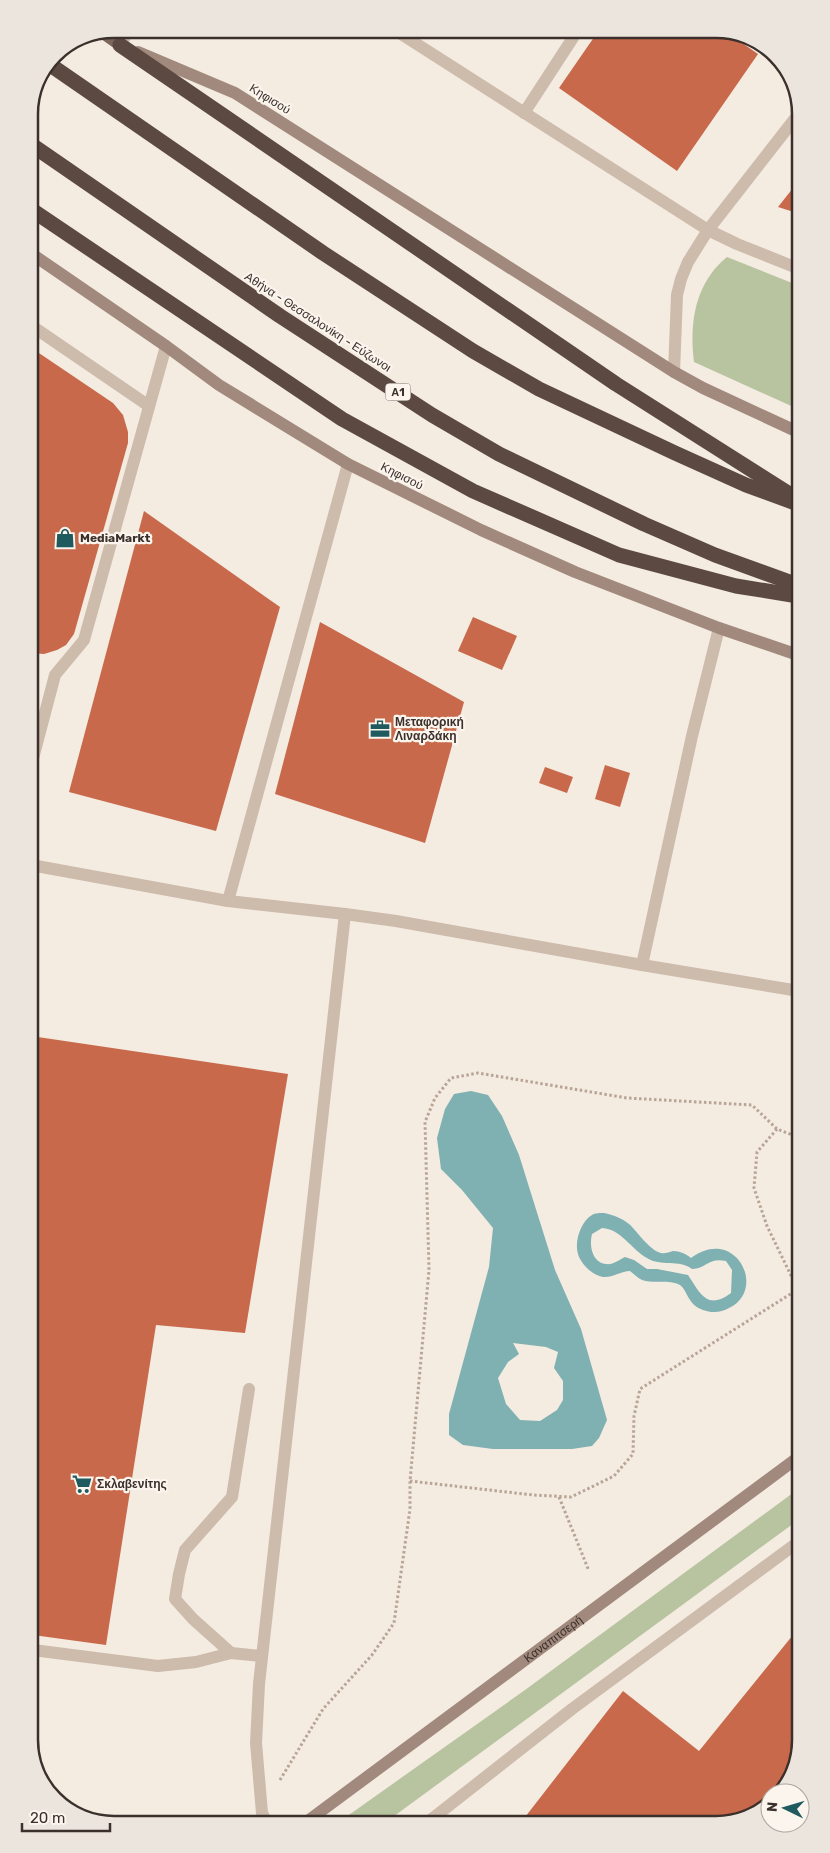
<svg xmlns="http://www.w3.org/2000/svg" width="830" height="1853" font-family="Rubik,sans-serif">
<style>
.green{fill:#b8c4a0}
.water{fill:#7fb0b2;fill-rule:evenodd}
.building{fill:#c8694b}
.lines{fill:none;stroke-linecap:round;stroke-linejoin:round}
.path{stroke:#b9a596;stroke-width:3;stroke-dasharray:2.5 2.5;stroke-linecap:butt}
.lane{stroke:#cdbbac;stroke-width:12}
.street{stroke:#cdbbac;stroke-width:12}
.secondary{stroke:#a18a7d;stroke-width:12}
.primary{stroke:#7d675c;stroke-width:12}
.highway{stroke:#5c4a42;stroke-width:15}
.labels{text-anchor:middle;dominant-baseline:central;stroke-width:4.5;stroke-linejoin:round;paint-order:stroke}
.shield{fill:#fbf5ee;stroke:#756b66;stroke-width:1}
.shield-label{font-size:11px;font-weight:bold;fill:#3b302b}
.street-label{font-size:12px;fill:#3b302b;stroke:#fbf5ee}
.poi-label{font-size:12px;font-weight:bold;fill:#3b302b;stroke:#fbf5ee;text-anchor:start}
.rim{fill:none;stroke:#3b302b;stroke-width:2.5}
</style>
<rect width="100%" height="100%" fill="#f4ebe1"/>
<!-- green -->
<g class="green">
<path d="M 727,257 L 797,285 L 798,409 L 694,362 C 689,323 695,283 727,257 Z"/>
<path d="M 801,1487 L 801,1518 L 386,1822 L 339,1822 L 525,1690 Z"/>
</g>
<!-- water -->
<g class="water">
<path d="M 471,1091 L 488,1095 L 502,1116 L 519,1155 L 555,1270 L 581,1329 L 607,1420 L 599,1438 L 592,1446 L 572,1449 L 493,1449 L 463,1445 L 449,1435 L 449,1414 L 489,1267 L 493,1228 L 462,1190 L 441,1169 L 437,1138 L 445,1109 L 454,1094 ZM 513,1343 L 546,1347 L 558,1352 L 554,1368 L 563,1381 L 563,1400 L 557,1410 L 540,1421 L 520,1420 L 506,1404 L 498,1378 L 508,1362 L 519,1354 Z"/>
<path d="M 604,1213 C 613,1215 622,1218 629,1224 C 638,1232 649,1250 661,1253 C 665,1254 669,1252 673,1251 C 680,1251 686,1254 691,1258 C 735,1225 768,1289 729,1308 C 721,1313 711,1313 703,1310 C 687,1304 688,1291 680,1285 C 669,1279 654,1284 642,1280 C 638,1278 634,1274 630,1271 C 621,1271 612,1278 603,1277 C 592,1275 581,1264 578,1254 C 574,1242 581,1221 592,1215 C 595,1213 601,1213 604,1213 ZM 602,1228 C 621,1229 631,1249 647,1258 C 661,1267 679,1259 692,1269 C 707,1268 709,1257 726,1261 L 732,1270 L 731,1293 C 707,1311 700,1293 688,1275 L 657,1269 L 647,1269 L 634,1260 L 625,1257 C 619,1260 613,1265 606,1264 C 592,1263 589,1245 592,1234 Z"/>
</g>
<!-- building -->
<g class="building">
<path d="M 722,29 L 758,54 L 677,171 L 559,88 L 599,30 Z"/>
<path d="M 797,183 L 797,213 L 778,207 Z"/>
<path d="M 30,347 L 113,403 L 123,415 L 128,432 L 128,443 L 74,634 L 66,645 L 57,650 L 44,654 L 30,653 Z"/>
<path d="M 144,511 L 280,607 L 216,831 L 69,792 Z"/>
<path d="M 473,617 L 517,636 L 502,670 L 458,651 Z"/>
<path d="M 320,622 L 464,702 L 425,843 L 275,794 Z"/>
<path d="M 605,765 L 630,773 L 620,807 L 595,799 Z"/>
<path d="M 545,767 L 573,777 L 567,793 L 539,783 Z"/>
<path d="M 31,1036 L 288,1074 L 245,1333 L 156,1325 L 106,1645 L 33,1635 Z"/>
<path d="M 801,1625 L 801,1740 L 787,1787 L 779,1793 L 770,1793 L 770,1800 L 744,1820 L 522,1821 L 623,1691 L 699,1751 Z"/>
</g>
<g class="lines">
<!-- path -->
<g class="path">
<path d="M 777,1129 L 757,1152 L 754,1188 L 767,1226 L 798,1290"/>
<path d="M 410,1481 L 533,1495 L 571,1497 L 614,1476 L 633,1454 L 634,1416 L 640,1389 L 800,1288"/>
<path d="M 559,1497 L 589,1571"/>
<path d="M 280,1780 L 323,1709 L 372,1655 L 394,1623 L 410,1509 L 410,1481 L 429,1270 L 425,1122 L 435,1098 L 451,1078 L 478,1073 L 627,1098 L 752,1105 L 777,1129 L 800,1138"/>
</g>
<!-- lane -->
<g class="lane">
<path d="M 524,113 L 578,30"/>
<path d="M 29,324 L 149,406"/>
<path d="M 31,766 L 55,675 L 84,640 L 166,346"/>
<path d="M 228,901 L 348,464"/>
<path d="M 249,1389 L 232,1497 L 185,1550 L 179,1574 L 175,1599 L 193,1619 L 231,1653 L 262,1656"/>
<path d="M 33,1650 L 158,1666 L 196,1662 L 231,1653"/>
<path d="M 428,1822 L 572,1709 L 801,1540"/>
</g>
<!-- street -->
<g class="street">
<path d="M 398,32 L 708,230 L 737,244 L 797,268"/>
<path d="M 120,45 L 126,35"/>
<path d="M 674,372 L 677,295 L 681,279 L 688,262 L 708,230 L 797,116"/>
<path d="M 31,865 L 228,901 L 345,914 L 396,921 L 642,965 L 799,991"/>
<path d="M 642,965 L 692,736 L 719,628"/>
<path d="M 267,1823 L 262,1813 L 256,1743 L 259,1684 L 345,914"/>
</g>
<!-- secondary -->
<g class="secondary">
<path d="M 138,52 L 235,93 L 674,372 L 703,388 L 798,432"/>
<path d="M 29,252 L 166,346 L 219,385 L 348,464 L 481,530 L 575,572 L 719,628 L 798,655"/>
<path id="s1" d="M 305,1823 L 800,1456"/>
</g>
<!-- primary -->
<path class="primary" d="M 106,35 L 120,45"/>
<!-- highway -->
<g class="highway">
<path d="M 120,45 L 616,384 L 788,493"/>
<path d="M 49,64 L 323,253 L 473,351 L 539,389 L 675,453 L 746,485 L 798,504"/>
<path d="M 29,143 L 280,316 L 432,415 L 499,454 L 644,524 L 715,555 L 798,585"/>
<path d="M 29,208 L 342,419 L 473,491 L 619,555 L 736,586 L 798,596"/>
</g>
</g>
<!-- icons -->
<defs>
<symbol id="shop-bare" viewBox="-9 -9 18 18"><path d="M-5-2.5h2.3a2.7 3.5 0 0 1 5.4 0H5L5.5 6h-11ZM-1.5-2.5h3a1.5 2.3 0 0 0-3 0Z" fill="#1f5a5e" stroke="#fbf5ee" stroke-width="2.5" paint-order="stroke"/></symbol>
<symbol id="office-bare" viewBox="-9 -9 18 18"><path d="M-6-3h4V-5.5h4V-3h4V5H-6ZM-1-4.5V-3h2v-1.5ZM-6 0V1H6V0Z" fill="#1f5a5e" stroke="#fbf5ee" stroke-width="2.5" paint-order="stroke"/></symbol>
<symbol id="supermarket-bare" viewBox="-9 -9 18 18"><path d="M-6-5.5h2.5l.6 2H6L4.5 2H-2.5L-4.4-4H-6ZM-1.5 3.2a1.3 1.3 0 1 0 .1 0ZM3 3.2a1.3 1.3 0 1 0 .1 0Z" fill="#1f5a5e" stroke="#fbf5ee" stroke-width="2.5" paint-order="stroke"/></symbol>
</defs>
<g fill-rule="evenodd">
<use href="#shop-bare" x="51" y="524" width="28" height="28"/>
<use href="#office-bare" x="366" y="715" width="28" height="28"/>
<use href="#supermarket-bare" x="68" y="1470" width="28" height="28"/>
</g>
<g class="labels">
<!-- shield labels -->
<rect class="shield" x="385.5" y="383.5" width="25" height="17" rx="4"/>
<g class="shield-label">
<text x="398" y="392">Α1</text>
</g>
<!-- street labels -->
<g class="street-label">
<text transform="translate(270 99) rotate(32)">Κηφισού</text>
<text transform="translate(318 322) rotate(33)">Αθήνα - Θεσσαλονίκη - Εύζωνοι</text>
<text transform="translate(402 476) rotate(27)">Κηφισού</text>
<text stroke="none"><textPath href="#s1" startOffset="309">Καναπιτσερή</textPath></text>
</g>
<!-- poi labels -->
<g class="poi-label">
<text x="80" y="538">MediaMarkt</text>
<text x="395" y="722">Μεταφορική<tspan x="395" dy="14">Λιναρδάκη</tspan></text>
<text x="97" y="1484">Σκλαβενίτης</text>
</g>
</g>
<!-- crop -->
<path d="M0 0H830V1853H0ZM114 38H716A76 76 0 0 1 792 114V1740A76 76 0 0 1 716 1816H114A76 76 0 0 1 38 1740V114A76 76 0 0 1 114 38Z" fill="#ece5de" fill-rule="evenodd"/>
<path class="rim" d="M114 38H716A76 76 0 0 1 792 114V1740A76 76 0 0 1 716 1816H114A76 76 0 0 1 38 1740V114A76 76 0 0 1 114 38Z"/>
<!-- north arrow -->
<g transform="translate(785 1808) rotate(275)"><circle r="24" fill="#fbf5ee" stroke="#aea6a0"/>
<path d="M0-4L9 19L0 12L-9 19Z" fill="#1f5a5e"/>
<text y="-8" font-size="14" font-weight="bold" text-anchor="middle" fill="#3b302b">N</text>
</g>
<!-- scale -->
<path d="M22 1823v8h88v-8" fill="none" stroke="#3b302b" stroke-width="2.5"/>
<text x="30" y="1823" font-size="15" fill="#3b302b" stroke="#fbf5ee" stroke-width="4" paint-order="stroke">20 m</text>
</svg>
